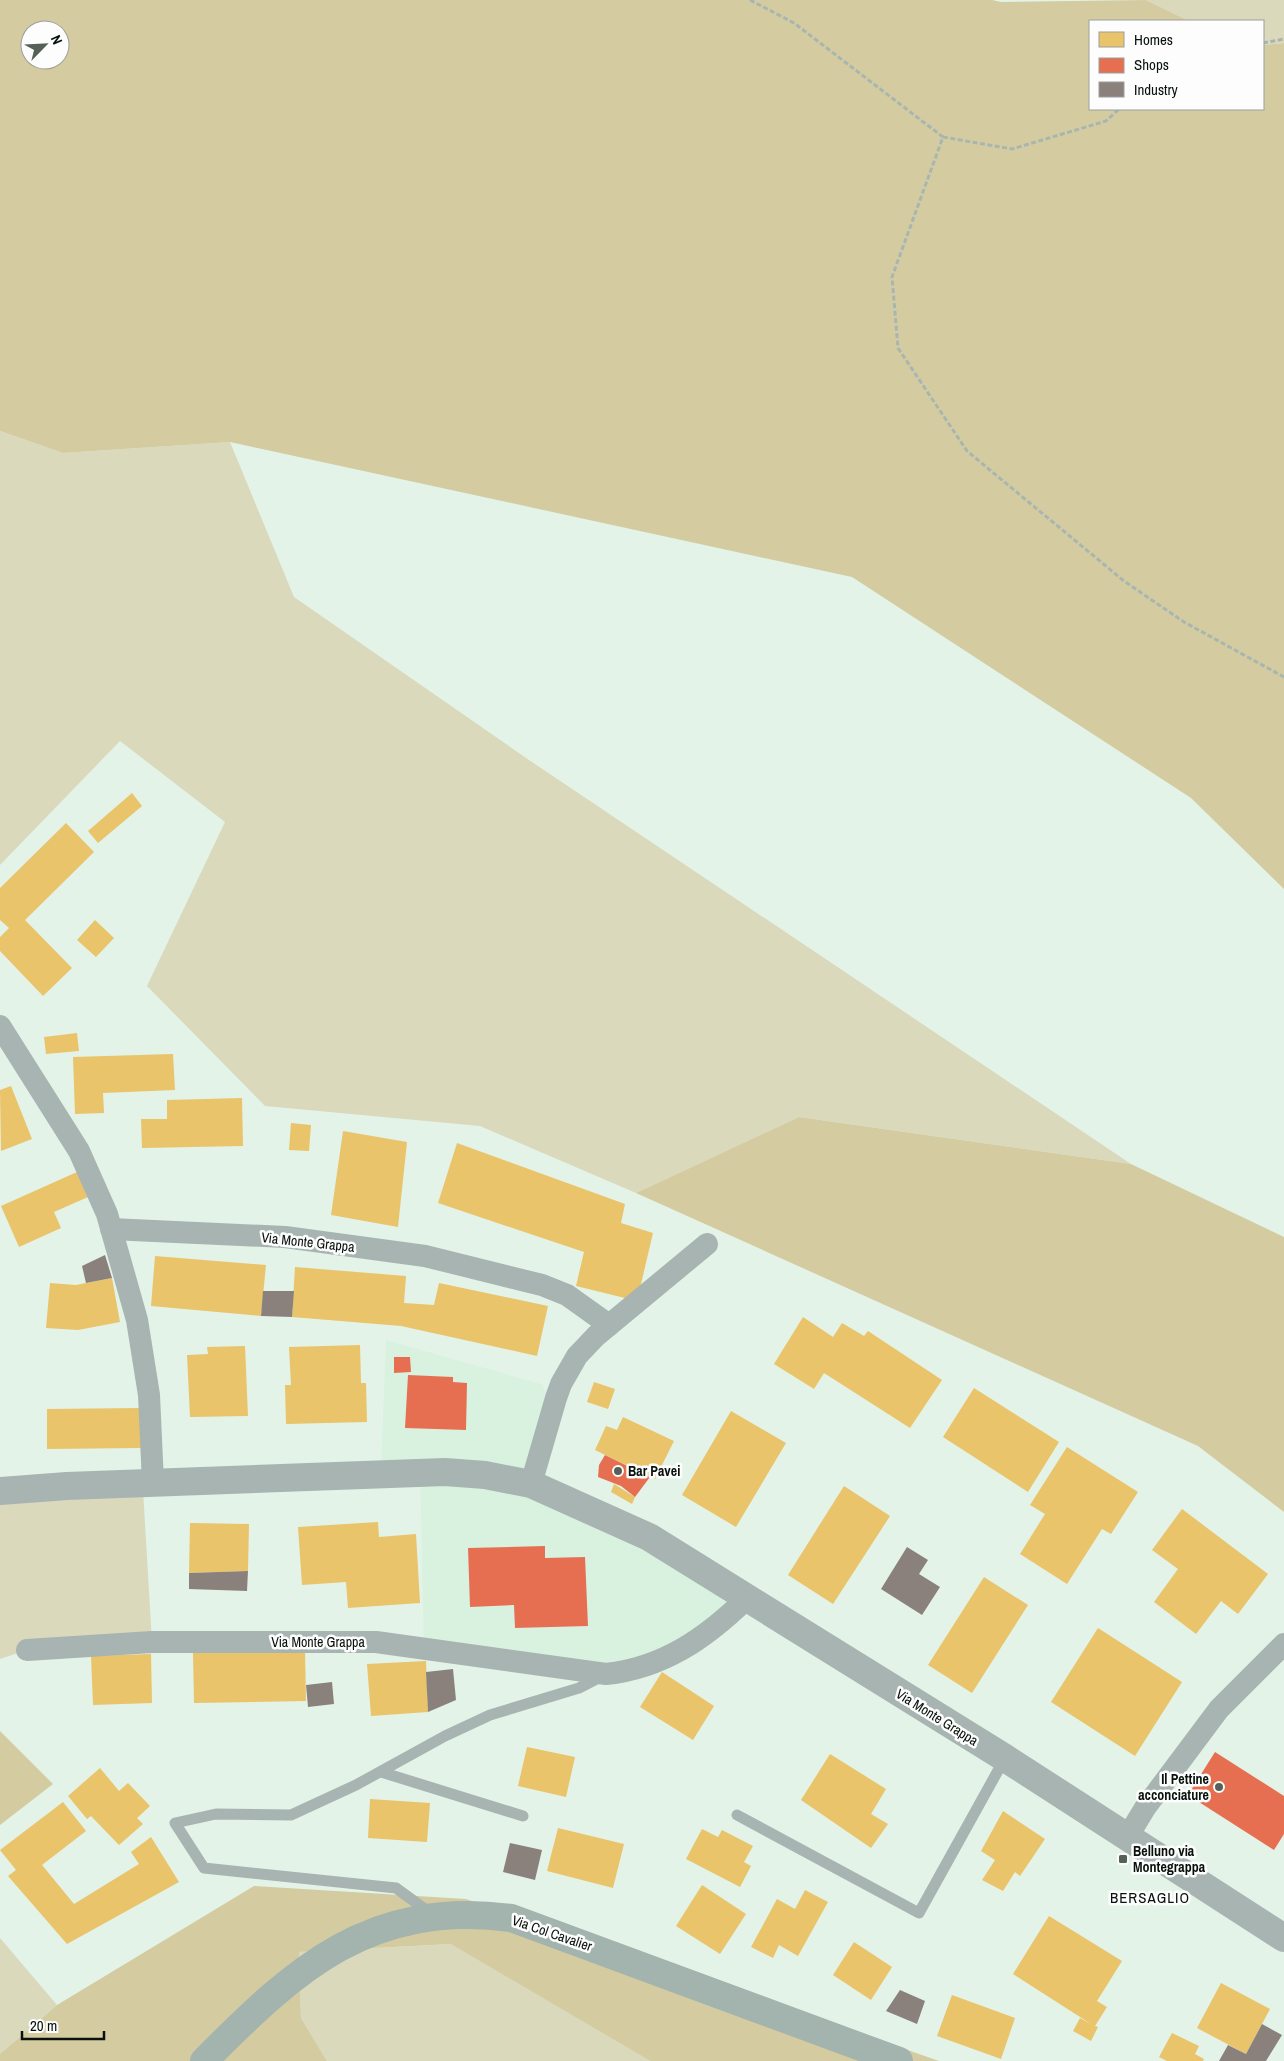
<svg xmlns="http://www.w3.org/2000/svg" width="1284" height="2061" font-family="'Archivo Narrow',sans-serif">
<style>
.built{fill:#d8f2df}
.green{fill:#dad9bc}
.forest{fill:#d4cca0;fill-rule:evenodd}
.homes{fill:#e9c46a}
.shops{fill:#e76f51}
.industry{fill:#8a817c}
.lines{fill:none;stroke-linecap:round;stroke-linejoin:round}
.path{stroke:#a8b6b0;stroke-width:3;stroke-dasharray:5 2.5;stroke-linecap:butt}
.service{stroke:#a7b4b1;stroke-width:11}
.minor{stroke:#a7b4b1;stroke-width:22}
.tertiary{stroke:#a7b4b1;stroke-width:28}
.secondary{stroke:#a3b3ae;stroke-width:28}
.poi-dot{fill:#556058;stroke:#fdfdfd;stroke-width:2}
.labels{text-anchor:middle;dominant-baseline:central;stroke-width:5;stroke-linejoin:round;paint-order:stroke}
.street-label{font-size:14px;fill:#08110b;stroke:#fdfdfd}
.poi-label{font-size:14px;font-weight:bold;fill:#08110b;stroke:#fdfdfd;text-anchor:start}
.neighbourhood-label{font-size:15px;letter-spacing:1px;fill:#08110b;stroke:#fdfdfd}
</style>
<rect width="100%" height="100%" fill="#e3f3e8"/>
<!-- built -->
<path class="built" d="M 386,1340 L 541,1384 L 557,1411 L 538,1481 L 760,1600 L 698,1654 L 649,1672 L 424,1650 L 420,1466 L 381,1469 Z"/>
<!-- green -->
<g class="green">
<path d="M 1146,0 L 1284,0 L 1284,43 L 1263,45 L 1263,21 L 1189,21 Z"/>
<path d="M 0,431 L 63,453 L 230,442 L 294,597 L 529,760 L 1131,1164 L 799,1117 L 636,1193 L 480,1126 L 265,1106 L 147,986 L 225,822 L 120,741 L 0,865 Z"/>
<path d="M 142,1473 L 152,1642 L 27,1650 L 0,1659 L 0,1478 Z"/>
<path d="M 0,1938 L 57,2005 L 0,2054 Z"/>
<path d="M 452,1944 L 650,2061 L 327,2061 L 301,2018 L 299,1952 Z"/>
</g>
<!-- forest -->
<g class="forest">
<path d="M 0,0 L 992,0 L 1001,2 L 1146,0 L 1189,21 L 1090,21 L 1090,109 L 1263,109 L 1263,45 L 1284,43 L 1284,889 L 1191,798 L 852,577 L 230,442 L 63,453 L 0,431 ZM 30,30 L 60,30 L 60,60 L 30,60 Z"/>
<path d="M 799,1117 L 1131,1164 L 1284,1237 L 1284,1512 L 1198,1446 L 636,1193 Z"/>
<path d="M 0,1731 L 53,1784 L 0,1825 Z"/>
<path d="M 254,1886 L 466,1899 L 716,1983 L 939,2061 L 650,2061 L 451,1944 L 299,1952 L 301,2018 L 327,2061 L 0,2061 L 0,2054 L 57,2005 Z"/>
</g>
<!-- homes -->
<g class="homes">
<path d="M 132,793 L 142,806 L 98,843 L 88,831 Z"/>
<path d="M 66,823 L 94,852 L 25,920 L 72,968 L 43,996 L 0,951 L 0,937 L 9,928 L 0,920 L 0,888 Z"/>
<path d="M 95,920 L 114,938 L 96,957 L 77,940 Z"/>
<path d="M 77,1033 L 79,1051 L 46,1054 L 44,1037 Z"/>
<path d="M 173,1054 L 175,1090 L 103,1093 L 104,1113 L 75,1114 L 73,1057 Z"/>
<path d="M 11,1086 L 32,1139 L 1,1151 L 0,1090 Z"/>
<path d="M 242,1098 L 243,1146 L 142,1148 L 141,1119 L 167,1119 L 167,1100 Z"/>
<path d="M 291,1123 L 311,1125 L 309,1151 L 289,1150 Z"/>
<path d="M 343,1131 L 407,1142 L 398,1227 L 331,1215 Z"/>
<path d="M 457,1143 L 625,1204 L 621,1223 L 653,1233 L 637,1301 L 576,1286 L 584,1252 L 438,1203 Z"/>
<path d="M 77,1172 L 88,1197 L 54,1212 L 61,1228 L 19,1247 L 1,1206 Z"/>
<path d="M 155,1256 L 266,1265 L 261,1316 L 151,1306 Z"/>
<path d="M 295,1267 L 406,1276 L 404,1303 L 434,1305 L 439,1283 L 548,1306 L 537,1356 L 401,1326 L 292,1317 Z"/>
<path d="M 112,1278 L 120,1322 L 78,1330 L 46,1328 L 50,1283 L 76,1285 Z"/>
<path d="M 803,1317 L 833,1337 L 842,1323 L 864,1336 L 868,1331 L 942,1380 L 910,1428 L 824,1373 L 814,1389 L 774,1364 Z"/>
<path d="M 360,1345 L 361,1383 L 366,1383 L 367,1422 L 286,1424 L 285,1385 L 291,1385 L 289,1347 Z"/>
<path d="M 245,1346 L 248,1416 L 190,1417 L 187,1355 L 208,1354 L 207,1347 Z"/>
<path d="M 594,1382 L 615,1389 L 608,1409 L 587,1402 Z"/>
<path d="M 974,1388 L 1059,1442 L 1028,1492 L 943,1437 Z"/>
<path d="M 141,1408 L 142,1448 L 47,1449 L 47,1409 Z"/>
<path d="M 731,1411 L 786,1443 L 736,1527 L 682,1495 Z"/>
<path d="M 623,1417 L 674,1441 L 655,1479 L 595,1450 L 606,1426 L 617,1430 Z"/>
<path d="M 1067,1447 L 1138,1492 L 1111,1534 L 1102,1529 L 1067,1584 L 1020,1554 L 1045,1514 L 1030,1505 Z"/>
<path d="M 614,1484 L 635,1497 L 632,1504 L 611,1492 Z"/>
<path d="M 844,1486 L 890,1516 L 833,1604 L 788,1575 Z"/>
<path d="M 1182,1509 L 1268,1574 L 1238,1614 L 1221,1601 L 1196,1634 L 1154,1602 L 1178,1569 L 1152,1550 Z"/>
<path d="M 378,1522 L 379,1537 L 416,1534 L 420,1603 L 348,1608 L 346,1582 L 302,1585 L 298,1527 Z"/>
<path d="M 190,1523 L 249,1524 L 248,1571 L 189,1573 Z"/>
<path d="M 984,1577 L 1028,1605 L 972,1693 L 928,1665 Z"/>
<path d="M 1098,1628 L 1182,1682 L 1135,1756 L 1051,1702 Z"/>
<path d="M 305,1650 L 306,1701 L 194,1703 L 193,1653 Z"/>
<path d="M 151,1654 L 152,1703 L 93,1705 L 91,1656 Z"/>
<path d="M 426,1661 L 428,1712 L 371,1716 L 367,1664 Z"/>
<path d="M 662,1672 L 714,1706 L 693,1740 L 640,1707 Z"/>
<path d="M 527,1747 L 575,1757 L 566,1797 L 518,1786 Z"/>
<path d="M 830,1754 L 886,1789 L 871,1814 L 888,1824 L 871,1848 L 801,1800 Z"/>
<path d="M 100,1768 L 119,1791 L 128,1783 L 150,1806 L 137,1818 L 143,1824 L 119,1845 L 91,1816 L 87,1819 L 68,1796 Z"/>
<path d="M 370,1799 L 430,1803 L 427,1842 L 368,1838 Z"/>
<path d="M 63,1802 L 86,1831 L 42,1865 L 74,1904 L 139,1864 L 131,1852 L 151,1837 L 179,1882 L 67,1944 L 8,1876 L 16,1870 L 0,1850 Z"/>
<path d="M 1003,1811 L 1045,1839 L 1020,1876 L 1015,1872 L 1003,1891 L 982,1880 L 995,1860 L 981,1851 Z"/>
<path d="M 558,1828 L 624,1844 L 613,1888 L 547,1871 Z"/>
<path d="M 702,1829 L 718,1837 L 722,1830 L 753,1846 L 744,1862 L 751,1866 L 740,1887 L 686,1859 Z"/>
<path d="M 702,1885 L 746,1914 L 720,1954 L 676,1926 Z"/>
<path d="M 805,1890 L 828,1902 L 798,1956 L 779,1945 L 773,1958 L 751,1947 L 777,1899 L 795,1909 Z"/>
<path d="M 1049,1916 L 1122,1961 L 1097,2001 L 1107,2007 L 1095,2026 L 1098,2027 L 1091,2041 L 1073,2031 L 1080,2018 L 1091,2024 L 1013,1974 Z"/>
<path d="M 854,1942 L 892,1967 L 871,2000 L 833,1975 Z"/>
<path d="M 1221,1983 L 1270,2009 L 1246,2054 L 1197,2028 Z"/>
<path d="M 952,1995 L 1015,2018 L 1001,2059 L 937,2036 Z"/>
<path d="M 1172,2033 L 1199,2046 L 1195,2054 L 1204,2059 L 1203,2061 L 1167,2061 L 1159,2057 Z"/>
</g>
<!-- shops -->
<g class="shops">
<path d="M 394,1357 L 410,1357 L 411,1372 L 394,1373 Z"/>
<path d="M 408,1375 L 453,1377 L 453,1382 L 467,1383 L 466,1430 L 405,1428 Z"/>
<path d="M 605,1455 L 650,1477 L 635,1497 L 621,1486 L 598,1477 L 599,1465 Z"/>
<path d="M 545,1546 L 545,1558 L 585,1557 L 588,1626 L 515,1628 L 514,1605 L 470,1607 L 468,1548 Z"/>
<path d="M 1215,1752 L 1284,1796 L 1284,1834 L 1274,1850 L 1188,1795 Z"/>
</g>
<!-- industry -->
<g class="industry">
<path d="M 105,1255 L 112,1278 L 86,1283 L 82,1266 Z"/>
<path d="M 263,1291 L 294,1291 L 292,1317 L 261,1316 Z"/>
<path d="M 907,1547 L 928,1560 L 919,1574 L 940,1587 L 922,1615 L 881,1589 Z"/>
<path d="M 248,1571 L 247,1591 L 189,1589 L 189,1573 Z"/>
<path d="M 453,1669 L 456,1700 L 428,1712 L 426,1672 Z"/>
<path d="M 332,1682 L 334,1704 L 308,1707 L 306,1685 Z"/>
<path d="M 510,1843 L 542,1850 L 535,1880 L 503,1872 Z"/>
<path d="M 900,1990 L 925,2001 L 917,2024 L 886,2011 Z"/>
<path d="M 1262,2024 L 1282,2035 L 1266,2061 L 1219,2061 L 1228,2045 L 1246,2054 Z"/>
</g>
<g class="lines">
<!-- path -->
<g class="path">
<path d="M 750,0 L 794,23 L 943,137 L 892,277 L 898,348 L 967,451 L 1124,581 L 1184,622 L 1284,677"/>
<path d="M 1263,43 L 1284,39"/>
<path d="M 943,137 L 1012,149 L 1106,121 L 1119,109"/>
</g>
<!-- service -->
<g class="service">
<path d="M 381,1772 L 523,1816"/>
<path d="M 737,1815 L 919,1913 L 1005,1758"/>
<path d="M 433,1915 L 396,1888 L 204,1868 L 175,1823 L 216,1814 L 291,1815 L 356,1785 L 445,1736 L 490,1715 L 579,1688 L 602,1676"/>
</g>
<!-- minor -->
<g class="minor">
<path d="M 0,1026 L 79,1151 L 107,1214 L 137,1320 L 149,1395 L 153,1483"/>
<path d="M 111,1229 L 285,1237 L 425,1256 L 542,1285 L 567,1295 L 609,1325"/>
<path d="M 531,1484 L 556,1398 L 561,1384 L 577,1356 L 596,1336 L 707,1244"/>
<path d="M 27,1650 L 152,1642 L 376,1642 L 606,1674 C 663,1668 706,1638 746,1599"/>
<path d="M 1128,1836 L 1145,1808 L 1219,1709 L 1284,1644"/>
</g>
<!-- tertiary -->
<path class="tertiary" d="M 0,1491 L 67,1486 L 445,1472 L 485,1475 L 531,1484 L 649,1537 L 1005,1758 L 1284,1938"/>
<!-- secondary -->
<path class="secondary" d="M 204,2061 C 296,1968 370,1900 511,1918 L 899,2061"/>
</g>
<!-- markers -->
<g class="poi-dot">
<circle cx="618" cy="1471" r="5"/>
<circle cx="1219" cy="1787" r="5"/>
<rect x="1118" y="1854" width="10" height="10" rx="2.5"/>
</g>
<g class="labels">
<!-- street labels -->
<g class="street-label">
<text transform="translate(308 1242) rotate(6)">Via Monte Grappa</text>
<text x="318" y="1642">Via Monte Grappa</text>
<text transform="translate(937 1717) rotate(32)">Via Monte Grappa</text>
<text transform="translate(552 1933) rotate(19)">Via Col Cavalier</text>
</g>
<!-- poi labels -->
<g class="poi-label">
<text x="628" y="1471">Bar Pavei</text>
<text x="1209" y="1779" text-anchor="end">Il Pettine<tspan x="1209" dy="16">acconciature</tspan></text>
<text x="1133" y="1851">Belluno via<tspan x="1133" dy="16">Montegrappa</tspan></text>
</g>
<!-- neighbourhood labels -->
<g class="neighbourhood-label">
<text x="1150" y="1897">BERSAGLIO</text>
</g>
</g>
<!-- legend -->
<rect x="1089" y="20" width="175" height="90" fill="#fdfdfd" stroke="#9b9f9c"/>
<rect x="1099" y="32" width="25" height="15" fill="#e9c46a" stroke="#9b9f9c"/>
<text x="1134" y="45" font-size="15" fill="#08110b">Homes</text>
<rect x="1099" y="58" width="25" height="15" fill="#e76f51" stroke="#9b9f9c"/>
<text x="1134" y="70" font-size="15" fill="#08110b">Shops</text>
<rect x="1099" y="82" width="25" height="15" fill="#8a817c" stroke="#9b9f9c"/>
<text x="1134" y="95" font-size="15" fill="#08110b">Industry</text>
<!-- north arrow -->
<g transform="translate(45 45) rotate(66)"><circle r="24" fill="#fdfdfd" stroke="#9b9f9c"/>
<path d="M0-4L9 19L0 12L-9 19Z" fill="#556058"/>
<text y="-8" font-size="14" font-weight="bold" text-anchor="middle" fill="#08110b">N</text>
</g>
<!-- scale -->
<path d="M22 2031v8h82v-8" fill="none" stroke="#08110b" stroke-width="2.5"/>
<text x="30" y="2031" font-size="15" fill="#08110b" stroke="#fdfdfd" stroke-width="4" paint-order="stroke">20 m</text>
</svg>
